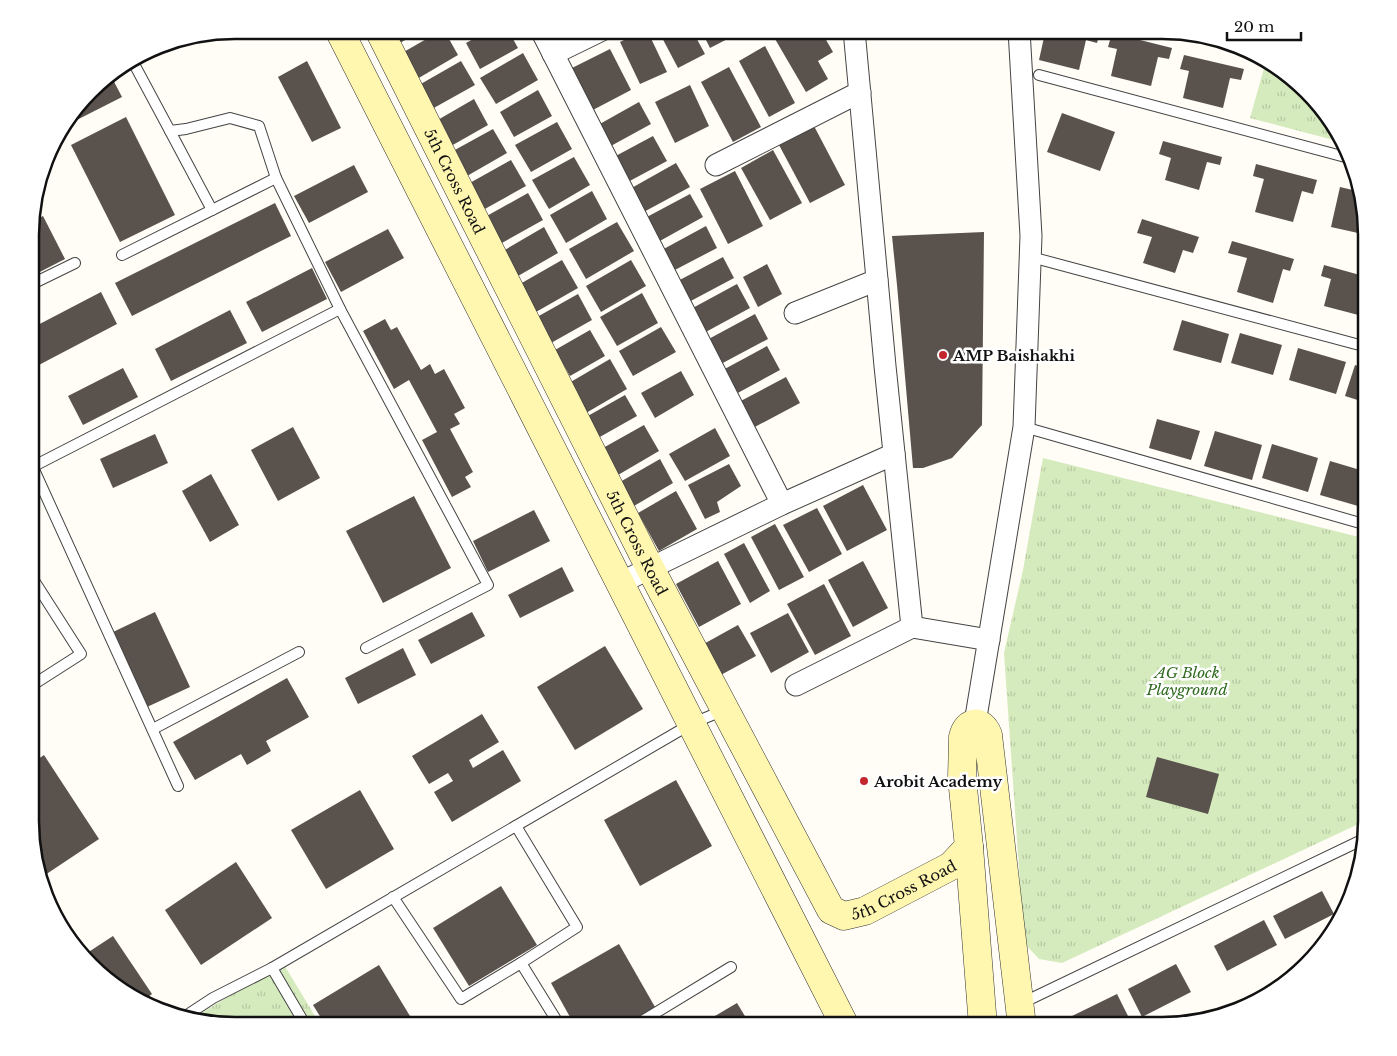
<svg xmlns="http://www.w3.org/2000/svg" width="1397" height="1056" font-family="'Libre Baskerville',serif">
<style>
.park{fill:url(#park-tufts)}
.building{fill:#5a524d}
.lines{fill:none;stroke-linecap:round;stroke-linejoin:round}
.lane-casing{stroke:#444;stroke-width:12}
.street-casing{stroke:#444;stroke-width:23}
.secondary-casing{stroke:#333;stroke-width:29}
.lane{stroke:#fff;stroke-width:10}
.street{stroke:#fff;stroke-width:21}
.secondary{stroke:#fff6b0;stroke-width:28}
.poi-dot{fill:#c4262e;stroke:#fff;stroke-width:2}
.labels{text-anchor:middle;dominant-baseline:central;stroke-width:5;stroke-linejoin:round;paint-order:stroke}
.street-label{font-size:15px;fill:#111;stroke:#fff}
.poi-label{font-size:15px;font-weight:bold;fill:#111;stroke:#fff;text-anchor:start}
.park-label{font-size:15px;font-style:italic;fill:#2f6b1f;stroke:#fff}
.rim{fill:none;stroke:#111;stroke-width:2.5}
</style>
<defs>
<pattern id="park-tufts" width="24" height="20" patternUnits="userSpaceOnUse" patternTransform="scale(1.25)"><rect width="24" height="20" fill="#d5ebbd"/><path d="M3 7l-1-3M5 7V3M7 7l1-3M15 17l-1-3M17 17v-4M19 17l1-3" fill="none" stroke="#b6c8a1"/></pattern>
</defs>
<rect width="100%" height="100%" fill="#fffdf5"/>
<!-- park -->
<g class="park">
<path d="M 1266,61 L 1297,81 L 1345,143 L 1250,118 Z"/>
<path d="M 1043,458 L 1367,539 L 1367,820 L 1062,963 L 1039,959 L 1022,941 L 1022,912 L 1004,653 L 1023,570 Z"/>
<path d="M 283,963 L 321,1026 L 221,1026 L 192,1019 Z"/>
</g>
<!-- building -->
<g class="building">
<path d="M 390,30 L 423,30 L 398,44 Z"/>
<path d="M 442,30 L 444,30 L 458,55 L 417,79 L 402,53 Z"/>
<path d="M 489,30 L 508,30 L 518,48 L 480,69 L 466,43 Z"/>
<path d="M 552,30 L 579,30 L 558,41 Z"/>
<path d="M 644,30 L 647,30 L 667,72 L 640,84 L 620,42 Z"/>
<path d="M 658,30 L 692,30 L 705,54 L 678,68 Z"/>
<path d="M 701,30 L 740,30 L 741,32 L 710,48 Z"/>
<path d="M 791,30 L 826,30 L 829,36 L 825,38 L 833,52 L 818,61 L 828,79 L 806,92 L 775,39 Z"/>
<path d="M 1039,30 L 1095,30 L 1100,32 L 1097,43 L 1086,40 L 1079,70 L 1039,60 L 1045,33 Z"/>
<path d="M 1112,33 L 1172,48 L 1169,59 L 1158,57 L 1151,86 L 1111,76 L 1117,49 L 1108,47 Z"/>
<path d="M 765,46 L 795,103 L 769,117 L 739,61 Z"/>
<path d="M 610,49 L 631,90 L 591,111 L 570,69 Z"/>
<path d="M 523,53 L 538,80 L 496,104 L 480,78 Z"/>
<path d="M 1184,55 L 1244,69 L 1241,80 L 1230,78 L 1223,108 L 1183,98 L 1189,71 L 1180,69 Z"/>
<path d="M 307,61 L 341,128 L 312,142 L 278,77 Z"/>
<path d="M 461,61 L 475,85 L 432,109 L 419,85 Z"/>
<path d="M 729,67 L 761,127 L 733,142 L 701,82 Z"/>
<path d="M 110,74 L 122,97 L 61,128 L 100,81 Z"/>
<path d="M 690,85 L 709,126 L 675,143 L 655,102 Z"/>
<path d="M 538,90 L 552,116 L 514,137 L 500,112 Z"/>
<path d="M 474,99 L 488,125 L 451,146 L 436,121 Z"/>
<path d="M 639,102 L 651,124 L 609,147 L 598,125 Z"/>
<path d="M 1062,113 L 1115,132 L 1100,171 L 1047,152 Z"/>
<path d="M 126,117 L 175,215 L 120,242 L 71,145 Z"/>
<path d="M 557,122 L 572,149 L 531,172 L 515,145 Z"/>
<path d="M 814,126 L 845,185 L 810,203 L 779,145 Z"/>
<path d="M 493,129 L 507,153 L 467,176 L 453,151 Z"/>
<path d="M 653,136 L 667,161 L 626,183 L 612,158 Z"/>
<path d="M 1163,141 L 1222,157 L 1220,165 L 1207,162 L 1199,190 L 1165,180 L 1171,158 L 1159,154 Z"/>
<path d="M 773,150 L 802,203 L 770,220 L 741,168 Z"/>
<path d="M 574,157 L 590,185 L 549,209 L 532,180 Z"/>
<path d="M 511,160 L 526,186 L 483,210 L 468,184 Z"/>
<path d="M 676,163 L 690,187 L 640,214 L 628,190 Z"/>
<path d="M 1256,164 L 1317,180 L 1313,194 L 1302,191 L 1293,222 L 1255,212 L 1264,179 L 1253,176 Z"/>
<path d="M 354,165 L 368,192 L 309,223 L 294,196 Z"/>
<path d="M 735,171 L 763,226 L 728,244 L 700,189 Z"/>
<path d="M 1340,187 L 1357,191 L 1367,235 L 1331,227 Z"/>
<path d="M 592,191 L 607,219 L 566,243 L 550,215 Z"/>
<path d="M 528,193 L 543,220 L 500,244 L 485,217 Z"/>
<path d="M 690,194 L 703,217 L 658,242 L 645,218 Z"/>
<path d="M 275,203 L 291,236 L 132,316 L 115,283 Z"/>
<path d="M 43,216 L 65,259 L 32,276 L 32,221 Z"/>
<path d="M 1142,219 L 1199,237 L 1193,253 L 1183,250 L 1175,273 L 1143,263 L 1152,237 L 1137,233 Z"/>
<path d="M 617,222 L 634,251 L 586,279 L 569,249 Z"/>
<path d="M 706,226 L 717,248 L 671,272 L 660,251 Z"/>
<path d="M 544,227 L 558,253 L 518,276 L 503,251 Z"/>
<path d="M 388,229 L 404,258 L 341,292 L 325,262 Z"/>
<path d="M 984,232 L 982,425 L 952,458 L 923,468 L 913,468 L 897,285 L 892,236 Z"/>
<path d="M 1232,241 L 1294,259 L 1290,271 L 1283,269 L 1273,303 L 1237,292 L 1247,258 L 1228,253 Z"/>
<path d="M 723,257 L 734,278 L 687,303 L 676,282 Z"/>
<path d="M 562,260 L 578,288 L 536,312 L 520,284 Z"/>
<path d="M 631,260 L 646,286 L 601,312 L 586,286 Z"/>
<path d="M 767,264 L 782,294 L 758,307 L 743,277 Z"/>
<path d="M 1324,265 L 1367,277 L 1366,317 L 1324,306 L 1331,279 L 1321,276 Z"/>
<path d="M 312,268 L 327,299 L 262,332 L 246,302 Z"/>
<path d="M 737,284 L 750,308 L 702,334 L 689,310 Z"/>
<path d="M 101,292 L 117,324 L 35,367 L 31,359 L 32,328 Z"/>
<path d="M 642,293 L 658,323 L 617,346 L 600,317 Z"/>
<path d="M 578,294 L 592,320 L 551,343 L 537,317 Z"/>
<path d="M 230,310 L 247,343 L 171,381 L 155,349 Z"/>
<path d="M 755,314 L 768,339 L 719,365 L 705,341 Z"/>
<path d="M 385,319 L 391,330 L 397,327 L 421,370 L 430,364 L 435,374 L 444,369 L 465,408 L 454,414 L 460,424 L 450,429 L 473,472 L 465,477 L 471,487 L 452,497 L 422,440 L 437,432 L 409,380 L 394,389 L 363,331 Z"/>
<path d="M 1182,320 L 1229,334 L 1221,363 L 1173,350 Z"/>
<path d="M 661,327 L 676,352 L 633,376 L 619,351 Z"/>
<path d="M 590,330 L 605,356 L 570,376 L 555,350 Z"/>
<path d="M 1240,333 L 1282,345 L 1273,375 L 1231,363 Z"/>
<path d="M 767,346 L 780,370 L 734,395 L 721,371 Z"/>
<path d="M 1298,348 L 1346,362 L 1336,394 L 1289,380 Z"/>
<path d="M 610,359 L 627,389 L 586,413 L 569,383 Z"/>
<path d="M 1355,365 L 1367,369 L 1367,403 L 1345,396 Z"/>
<path d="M 123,368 L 138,397 L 83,425 L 68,396 Z"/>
<path d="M 681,371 L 694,395 L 655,418 L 641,393 Z"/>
<path d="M 786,377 L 800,403 L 751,429 L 737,403 Z"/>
<path d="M 625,395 L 637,416 L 598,438 L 586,417 Z"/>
<path d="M 1157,419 L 1200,431 L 1191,460 L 1149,448 Z"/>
<path d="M 644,425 L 659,451 L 618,475 L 603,448 Z"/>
<path d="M 293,427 L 320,478 L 278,501 L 251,450 Z"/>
<path d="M 715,428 L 730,456 L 685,481 L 669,454 Z"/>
<path d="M 1215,431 L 1262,445 L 1252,480 L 1204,466 Z"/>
<path d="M 155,434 L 168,463 L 113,488 L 100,459 Z"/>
<path d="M 1272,444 L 1318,458 L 1308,492 L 1262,478 Z"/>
<path d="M 660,459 L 673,483 L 634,506 L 620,482 Z"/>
<path d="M 1330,461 L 1367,472 L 1365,508 L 1320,495 Z"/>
<path d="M 729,464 L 741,486 L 717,502 L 720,512 L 705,519 L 688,485 Z"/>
<path d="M 211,474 L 239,525 L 210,542 L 182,491 Z"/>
<path d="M 863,485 L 887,530 L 847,551 L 823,506 Z"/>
<path d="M 676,491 L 697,529 L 659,551 L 638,513 Z"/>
<path d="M 414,496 L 451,568 L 383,603 L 346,531 Z"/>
<path d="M 817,508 L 842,554 L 809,572 L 783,525 Z"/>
<path d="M 534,510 L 550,541 L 488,572 L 473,541 Z"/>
<path d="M 775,524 L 804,577 L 779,590 L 751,537 Z"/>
<path d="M 744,543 L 770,591 L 750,603 L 724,554 Z"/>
<path d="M 718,561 L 741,604 L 699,627 L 676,584 Z"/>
<path d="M 863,561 L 888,608 L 853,627 L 828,580 Z"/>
<path d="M 562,567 L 574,591 L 520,618 L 508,595 Z"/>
<path d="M 824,584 L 851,636 L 815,655 L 787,604 Z"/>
<path d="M 155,612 L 190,687 L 147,707 L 113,632 Z"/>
<path d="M 472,612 L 485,636 L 431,664 L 418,640 Z"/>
<path d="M 788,613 L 809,652 L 771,673 L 750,633 Z"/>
<path d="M 738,625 L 756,656 L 717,677 L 700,646 Z"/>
<path d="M 605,646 L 643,709 L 575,750 L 537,687 Z"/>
<path d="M 403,648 L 416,675 L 358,704 L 345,678 Z"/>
<path d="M 287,678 L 309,717 L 266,741 L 271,751 L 247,765 L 241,754 L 195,780 L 173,742 Z"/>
<path d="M 482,714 L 499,742 L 469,760 L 473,768 L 503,750 L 521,781 L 452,822 L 434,792 L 453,781 L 448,773 L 429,784 L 412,756 Z"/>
<path d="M 44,755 L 99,839 L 42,877 L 30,835 L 31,764 Z"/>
<path d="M 1157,757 L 1219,774 L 1208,814 L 1146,797 Z"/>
<path d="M 676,780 L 712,846 L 640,886 L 604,820 Z"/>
<path d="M 360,790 L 394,849 L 326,889 L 291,830 Z"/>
<path d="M 236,862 L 272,918 L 201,965 L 165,910 Z"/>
<path d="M 501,886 L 537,945 L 469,986 L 433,928 Z"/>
<path d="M 1322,891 L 1334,914 L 1285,939 L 1273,916 Z"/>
<path d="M 1264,920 L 1277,945 L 1227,971 L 1214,946 Z"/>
<path d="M 113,936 L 152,994 L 142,1002 L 100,975 L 84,955 Z"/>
<path d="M 619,944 L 655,1007 L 624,1026 L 575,1026 L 551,983 Z"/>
<path d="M 1176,964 L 1191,992 L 1142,1017 L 1128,989 Z"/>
<path d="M 379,965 L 413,1021 L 405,1026 L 326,1026 L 313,1005 Z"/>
<path d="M 1117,994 L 1129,1018 L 1113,1026 L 1077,1026 L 1072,1016 Z"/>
<path d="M 1245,1002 L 1247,1006 L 1229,1011 L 1229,1010 Z"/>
<path d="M 737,1003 L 751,1026 L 698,1026 Z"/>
<path d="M 493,1020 L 496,1026 L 484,1026 Z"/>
</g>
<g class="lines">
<defs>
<g id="lane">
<path d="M 133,62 L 170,131 L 186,129 L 230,118 L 259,126 L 276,178 L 340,309 L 488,585 L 366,648"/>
<path d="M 1039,75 L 1349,158"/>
<path d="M 170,131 L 212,210"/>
<path d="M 122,255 L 276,178"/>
<path d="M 1031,257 L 1367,347"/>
<path d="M 32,284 L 75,263"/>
<path d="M 1024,427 L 1367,525"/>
<path d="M 31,463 L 178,786"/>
<path d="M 34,466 L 340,309"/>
<path d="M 31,686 L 81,654 L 31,576"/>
<path d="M 153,729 L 299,652"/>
<path d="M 516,826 L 577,927 L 521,963"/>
<path d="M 393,897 L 461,999 L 521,963 L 560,1026"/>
<path d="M 272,968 L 306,1026"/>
<path d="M 1022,1003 L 1366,838"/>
<path d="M 184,1017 L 213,998 L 272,968 L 691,724 L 724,710"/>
<path d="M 634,1026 L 731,967"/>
</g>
<g id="street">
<path d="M 541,30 L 782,504"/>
<path d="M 553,54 L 602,30"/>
<path d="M 716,165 L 860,92"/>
<path d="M 795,313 L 877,280"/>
<path d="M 620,583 L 782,504 L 894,454"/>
<path d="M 912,627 L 989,640"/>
<path d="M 796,685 L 912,627 L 885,366 L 854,30"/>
<path d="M 975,723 L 1024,427 L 1031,236 L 1019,30"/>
</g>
<g id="secondary">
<path d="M 339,30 L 845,1026"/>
<path id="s1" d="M 379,30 L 650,568 L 831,910 L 844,916 L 865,911 L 951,866 L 969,847"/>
<path d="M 983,1026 L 969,847 L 962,778 L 963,737 C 967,720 982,719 988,735 L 1022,1026"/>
</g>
</defs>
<!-- lane casing -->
<use href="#lane" class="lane-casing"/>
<!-- street casing -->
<use href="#street" class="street-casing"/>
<!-- secondary casing -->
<use href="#secondary" class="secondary-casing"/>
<!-- lane -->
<use href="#lane" class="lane"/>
<!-- street -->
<use href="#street" class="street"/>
<!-- secondary -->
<use href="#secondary" class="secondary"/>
</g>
<!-- markers -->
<g class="poi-dot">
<circle cx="943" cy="355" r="5"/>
<circle cx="864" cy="781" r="5"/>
</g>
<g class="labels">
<!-- street labels -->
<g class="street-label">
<text stroke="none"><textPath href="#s1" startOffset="169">5th Cross Road</textPath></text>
<text stroke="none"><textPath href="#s1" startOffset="574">5th Cross Road</textPath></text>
<text stroke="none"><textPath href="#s1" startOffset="1069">5th Cross Road</textPath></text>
</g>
<!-- poi labels -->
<g class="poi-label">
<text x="953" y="355">AMP Baishakhi</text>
<text x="874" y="781">Arobit Academy</text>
</g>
<!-- park labels -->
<g class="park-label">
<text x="1187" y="672">AG Block<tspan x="1187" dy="17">Playground</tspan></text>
</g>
</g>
<!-- crop -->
<path d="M0 0H1397V1056H0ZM235 39H1162A196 196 0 0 1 1358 235V821A196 196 0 0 1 1162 1017H235A196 196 0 0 1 39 821V235A196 196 0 0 1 235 39Z" fill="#fff" fill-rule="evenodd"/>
<path class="rim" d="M235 39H1162A196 196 0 0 1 1358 235V821A196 196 0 0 1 1162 1017H235A196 196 0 0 1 39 821V235A196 196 0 0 1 235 39Z"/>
<!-- scale -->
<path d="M1227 32v8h74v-8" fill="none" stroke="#111111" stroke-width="2.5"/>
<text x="1234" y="32" font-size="15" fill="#111111" stroke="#ffffff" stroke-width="4" paint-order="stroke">20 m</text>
</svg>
